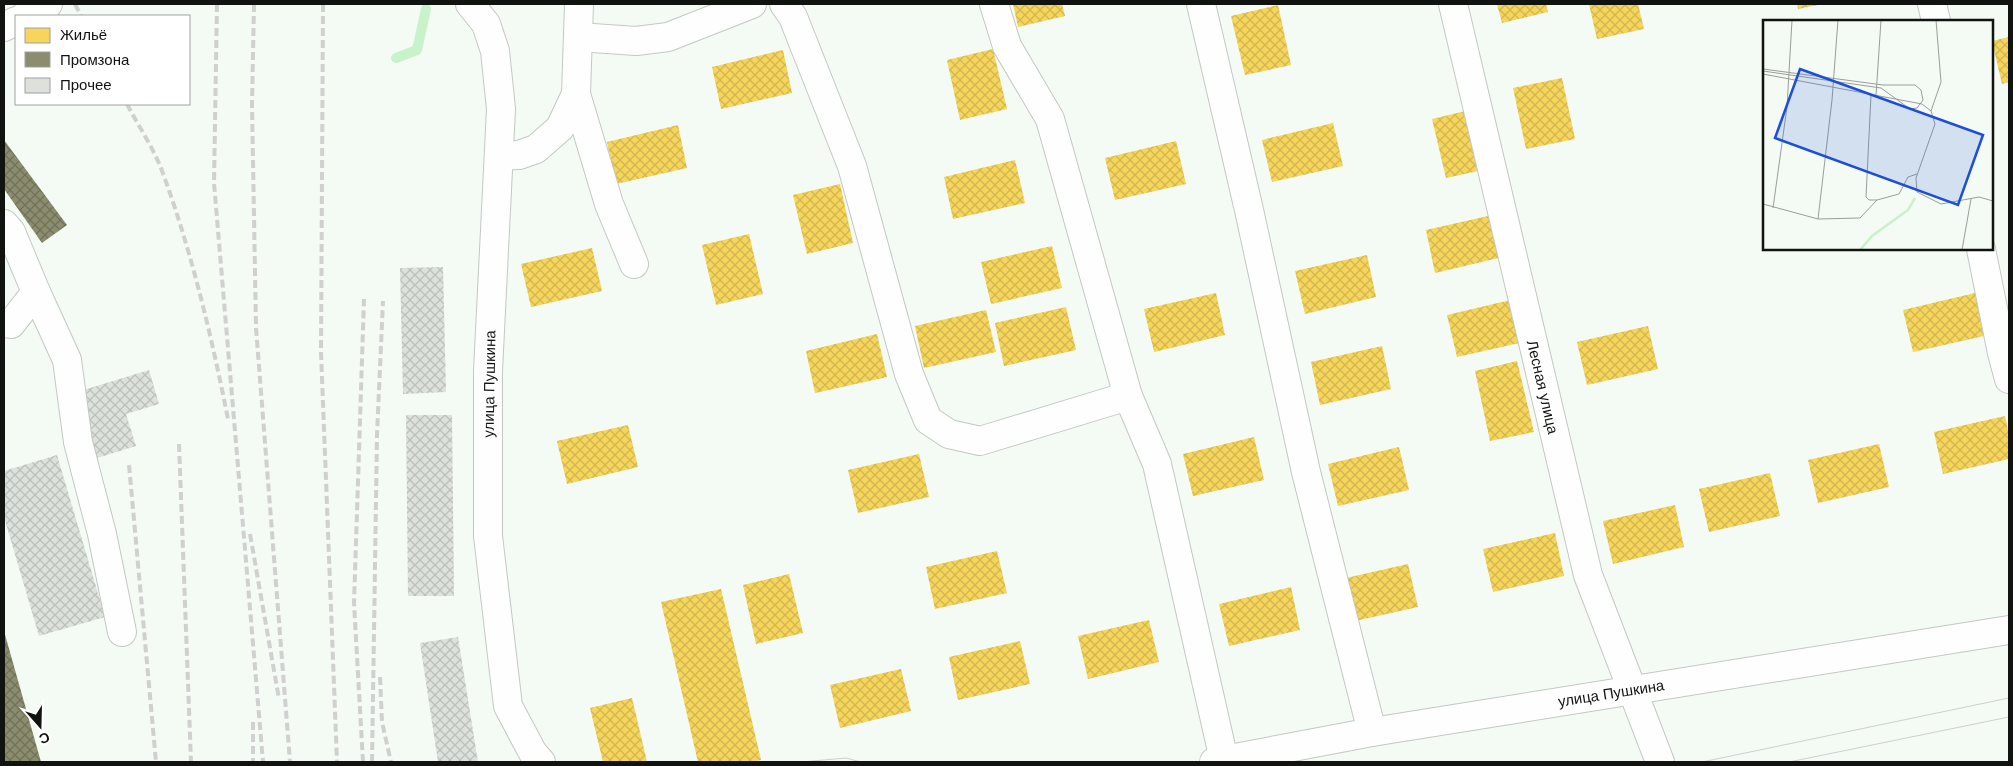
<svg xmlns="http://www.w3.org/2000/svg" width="2013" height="766" font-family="Helvetica,sans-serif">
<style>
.homes{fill:url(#homes-cross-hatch)}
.industry{fill:url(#industry-cross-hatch)}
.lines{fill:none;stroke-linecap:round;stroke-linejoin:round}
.stream{stroke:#c8f2c9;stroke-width:10}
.building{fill:url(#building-cross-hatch)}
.minor-casing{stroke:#c4c8c4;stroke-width:30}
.minor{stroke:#fdfefd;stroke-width:28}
.tram{stroke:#cfd0cf;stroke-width:1}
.rail{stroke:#cfd0cf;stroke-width:4;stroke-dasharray:8 4;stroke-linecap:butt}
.labels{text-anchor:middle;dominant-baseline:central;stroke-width:5;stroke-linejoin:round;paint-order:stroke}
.street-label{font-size:15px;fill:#101310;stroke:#fff}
.inset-river{fill:none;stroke:#c8f2c9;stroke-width:2.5}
.inset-road{fill:none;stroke:#999e99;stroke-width:1}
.view{fill:#1d4ed8;fill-opacity:0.15;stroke:#1d4ed8;stroke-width:2.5}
.inset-edge{fill:none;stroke:#101310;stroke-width:2.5}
</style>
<defs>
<pattern id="homes-cross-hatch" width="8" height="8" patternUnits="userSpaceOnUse" patternTransform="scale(1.25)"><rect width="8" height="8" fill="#f6d55c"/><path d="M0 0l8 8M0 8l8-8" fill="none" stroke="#d2b64f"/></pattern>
<pattern id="industry-cross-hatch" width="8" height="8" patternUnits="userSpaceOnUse" patternTransform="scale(1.25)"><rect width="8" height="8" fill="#8c8c6e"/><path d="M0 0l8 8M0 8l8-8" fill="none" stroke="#717159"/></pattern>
<pattern id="building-cross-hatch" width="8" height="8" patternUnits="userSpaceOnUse" patternTransform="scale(1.25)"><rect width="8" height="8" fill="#dce1dc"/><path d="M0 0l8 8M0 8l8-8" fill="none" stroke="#bcc0bc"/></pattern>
</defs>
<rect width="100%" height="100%" fill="#f4faf4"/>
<!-- homes -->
<g class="homes">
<path d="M 1013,4 L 1062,4 L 1065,16 L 1018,27 Z"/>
<path d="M 1497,4 L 1546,4 L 1548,12 L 1502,23 Z"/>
<path d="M 1589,4 L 1638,4 L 1644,29 L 1597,39 Z"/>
<path d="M 1797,4 L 1818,4 L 1818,5 L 1798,9 Z"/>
<path d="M 1278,5 L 1291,65 L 1245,75 L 1231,16 Z"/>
<path d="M 2009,37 L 2009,82 L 2002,84 L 1992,41 Z"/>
<path d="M 993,49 L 1007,109 L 960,120 L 947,60 Z"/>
<path d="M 783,50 L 792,93 L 721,109 L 712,67 Z"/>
<path d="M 1562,78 L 1575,139 L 1526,149 L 1513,88 Z"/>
<path d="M 1478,108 L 1492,168 L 1446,178 L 1432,119 Z"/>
<path d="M 1333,123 L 1343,166 L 1272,182 L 1262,140 Z"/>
<path d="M 678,125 L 687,168 L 616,184 L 607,142 Z"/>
<path d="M 1176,141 L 1186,184 L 1115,200 L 1105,158 Z"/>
<path d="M 1015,160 L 1025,203 L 953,219 L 944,177 Z"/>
<path d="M 840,184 L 853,243 L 807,254 L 793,195 Z"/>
<path d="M 1497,214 L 1507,256 L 1435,273 L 1426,230 Z"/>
<path d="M 749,234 L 763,294 L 716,305 L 702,245 Z"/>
<path d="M 1052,246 L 1062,288 L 991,304 L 981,262 Z"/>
<path d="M 592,248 L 602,291 L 531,307 L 521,264 Z"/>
<path d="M 1367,255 L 1376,297 L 1305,314 L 1295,271 Z"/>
<path d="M 1216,293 L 1225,335 L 1154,352 L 1144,309 Z"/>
<path d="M 1975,293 L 1984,336 L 1913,352 L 1903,310 Z"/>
<path d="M 1519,298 L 1528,341 L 1457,357 L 1447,315 Z"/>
<path d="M 1066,307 L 1076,350 L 1004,366 L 995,323 Z"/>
<path d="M 986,310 L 996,352 L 924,368 L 915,326 Z"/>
<path d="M 1648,326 L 1658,369 L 1587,385 L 1577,342 Z"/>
<path d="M 877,334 L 887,377 L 815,393 L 806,351 Z"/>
<path d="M 1382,346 L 1391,389 L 1320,405 L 1311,362 Z"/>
<path d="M 1517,361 L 1534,432 L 1490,441 L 1475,371 Z"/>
<path d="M 2005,416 L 2009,435 L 2009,459 L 1943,474 L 1934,432 Z"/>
<path d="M 628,425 L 638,467 L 567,484 L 557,441 Z"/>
<path d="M 1254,437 L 1264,480 L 1193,496 L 1183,454 Z"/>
<path d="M 1879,444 L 1889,487 L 1818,503 L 1808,460 Z"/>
<path d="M 1399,447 L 1409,490 L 1338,506 L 1328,464 Z"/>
<path d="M 919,454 L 929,497 L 858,513 L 848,470 Z"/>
<path d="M 1770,473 L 1780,516 L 1709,532 L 1699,489 Z"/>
<path d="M 1675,505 L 1684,547 L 1613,564 L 1603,521 Z"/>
<path d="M 1555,533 L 1564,576 L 1493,592 L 1483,549 Z"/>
<path d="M 997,551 L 1007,593 L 935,609 L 926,567 Z"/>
<path d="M 1408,564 L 1418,607 L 1346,623 L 1337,580 Z"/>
<path d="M 789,574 L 803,633 L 756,644 L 743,585 Z"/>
<path d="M 1291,587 L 1300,630 L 1229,646 L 1219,604 Z"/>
<path d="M 721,589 L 761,760 L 751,762 L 698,762 L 661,602 Z"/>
<path d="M 1149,620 L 1159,662 L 1088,679 L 1078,636 Z"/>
<path d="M 1020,641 L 1030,684 L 958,700 L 949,657 Z"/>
<path d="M 901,669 L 911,711 L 840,728 L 830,685 Z"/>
<path d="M 632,698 L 647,762 L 603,762 L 590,708 Z"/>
</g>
<!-- industry -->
<g class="industry">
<path d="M 4,140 L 67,225 L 42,243 L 4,189 Z"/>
<path d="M 4,631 L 41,762 L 4,762 Z"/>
</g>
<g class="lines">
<!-- stream -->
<path class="stream" d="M 396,58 L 417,50 L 426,9"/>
</g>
<!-- building -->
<g class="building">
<path d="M 443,267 L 446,392 L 403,394 L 400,268 Z"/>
<path d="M 149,370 L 159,404 L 126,414 L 136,446 L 97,458 L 77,392 Z"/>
<path d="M 406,415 L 452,415 L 454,596 L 408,596 Z"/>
<path d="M 57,455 L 105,617 L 39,636 L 4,517 L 4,471 Z"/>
<path d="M 458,637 L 478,762 L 438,762 L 420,643 Z"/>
</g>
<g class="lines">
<defs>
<g id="minor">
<path d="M 470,4 L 486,24 L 495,51 L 501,109 L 488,371 L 488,536 L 508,706 L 533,753 L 541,762"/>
<path d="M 784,4 L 793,17 L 852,166 L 909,374 L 928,420 L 949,434 L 980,441 L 1128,396"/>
<path d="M 994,4 L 1007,46 L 1050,119 L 1128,396 L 1157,464 L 1224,760"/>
<path d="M 1201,4 L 1249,210 L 1306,472 L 1372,732"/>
<path d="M 1453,4 L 1588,575 L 1660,762"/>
<path d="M 1932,4 L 1936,21"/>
<path d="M 25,16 L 48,4"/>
<path d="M 4,27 L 16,21"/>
<path d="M 578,37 L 636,41 L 668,37 L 752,4"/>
<path d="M 576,94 L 609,204 L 634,264"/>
<path d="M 500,156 L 519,155 L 536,149 L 560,128 L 576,94 L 579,4"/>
<path d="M 4,224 L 11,232 L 36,292 L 11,324 L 4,323"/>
<path d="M 1981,249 L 2002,353 L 2009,379"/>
<path d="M 36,292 L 67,360 L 78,442 L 102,534 L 122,632"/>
<path d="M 1214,762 L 1372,732 L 2009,630"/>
</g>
</defs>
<!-- minor casing -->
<use href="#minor" class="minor-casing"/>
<!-- minor -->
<use href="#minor" class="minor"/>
<!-- tram -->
<g class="tram">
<path d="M 801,762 L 846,758 L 861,762"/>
<path d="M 1702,762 L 2009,698"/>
<path d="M 1789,762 L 2009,717"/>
</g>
<!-- rail -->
<g class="rail">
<path d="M 75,4 L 81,16"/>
<path d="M 217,4 L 214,183 L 263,762"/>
<path d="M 254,4 L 252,105 L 256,328 L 290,762"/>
<path d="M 323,4 L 321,352 L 337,762"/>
<path d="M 127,104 C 138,125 152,146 161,168 C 191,249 211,334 228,419"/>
<path d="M 179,444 L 191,762"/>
<path d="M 129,465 L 156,762"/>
<path d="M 250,534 L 279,699"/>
<path d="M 380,677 L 382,722 L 391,762"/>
<path d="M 253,722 L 253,762"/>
<path d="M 363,762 L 354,603 L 364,299"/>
<path d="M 372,762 L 377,435 L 383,301"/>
</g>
</g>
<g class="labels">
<!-- street labels -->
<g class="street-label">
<text transform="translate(489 384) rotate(-89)">улица Пушкина</text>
<text transform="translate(1543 387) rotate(77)">Лесная улица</text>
<text transform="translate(1611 693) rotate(-9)">улица Пушкина</text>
</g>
</g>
<!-- overview -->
<g transform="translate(1763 20)">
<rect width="230" height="230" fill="#f4faf4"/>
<path class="inset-river" d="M 97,230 L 109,216 L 145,190 L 152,178"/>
<path class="inset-road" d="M 0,49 L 120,65 L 152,65 L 158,70 L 160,80 L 154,88 L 147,89 L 118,68 L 0,51M 0,54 L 159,84 L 168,91 L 172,104 L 153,158 L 154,172 L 178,184 L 216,177 L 230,181M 108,75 L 103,177 L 106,180 L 114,180M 113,76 L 118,0M 168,91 L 178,62 L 173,0M 0,184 L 55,199 L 97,198 L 114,180 L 136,174 L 145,157 L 154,154M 10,188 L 24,87 L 29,0M 55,199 L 69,80 L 75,0M 199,230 L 208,179"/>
<path class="view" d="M 37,49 L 220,115 L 195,185 L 12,118 Z"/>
<rect width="230" height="230" class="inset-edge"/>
</g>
<!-- border -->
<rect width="2013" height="766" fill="none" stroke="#101310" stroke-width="10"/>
<!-- legend -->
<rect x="15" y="15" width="175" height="90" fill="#ffffff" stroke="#9fa19f"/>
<rect x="25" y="28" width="25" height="15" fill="#f6d55c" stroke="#9fa19f"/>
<text x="60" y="40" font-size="15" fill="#101310">Жильё</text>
<rect x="25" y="52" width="25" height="15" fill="#8c8c6e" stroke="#9fa19f"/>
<text x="60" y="65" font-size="15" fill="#101310">Промзона</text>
<rect x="25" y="78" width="25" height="15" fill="#dce1dc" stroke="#9fa19f"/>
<text x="60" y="90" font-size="15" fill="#101310">Прочее</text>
<!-- north arrow -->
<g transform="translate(40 726) rotate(160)" stroke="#ffffff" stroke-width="4" paint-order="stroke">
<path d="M0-4L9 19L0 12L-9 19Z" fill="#101310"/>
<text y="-8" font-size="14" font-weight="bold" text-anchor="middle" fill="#101310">С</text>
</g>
</svg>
